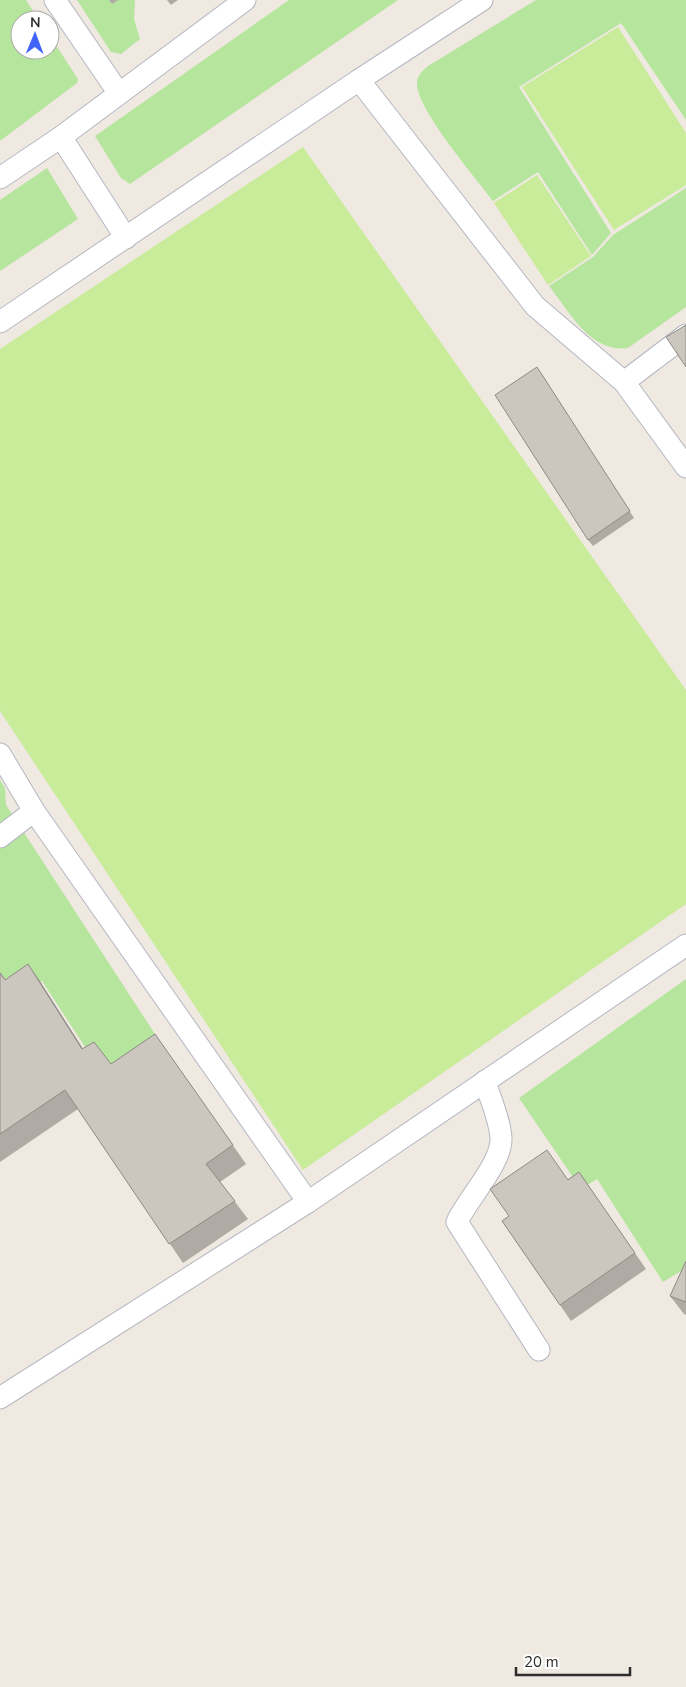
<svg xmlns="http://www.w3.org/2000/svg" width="686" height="1687" font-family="'Nunito Sans',sans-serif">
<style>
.grass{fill:#b6e59e}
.pitch{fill:#c9ec9a}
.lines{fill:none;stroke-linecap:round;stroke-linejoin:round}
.lane-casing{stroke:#b4b7c1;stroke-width:23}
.lane{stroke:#fff;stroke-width:21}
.wall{fill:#afaba4}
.shaded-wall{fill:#8e8b86}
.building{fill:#cbc7bf;stroke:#8e8b86}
</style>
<rect width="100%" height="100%" fill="#efe9e1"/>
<!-- grass -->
<g class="grass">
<path d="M 0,0 L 26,0 L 39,20 L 20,20 L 20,50 L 50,50 L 50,36 L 78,79 L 77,83 L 0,141 Z"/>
<path d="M 77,0 L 135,0 L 134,19 L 140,39 L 121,54 L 111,52 Z"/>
<path d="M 289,0 L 398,0 L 130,184 L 121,178 L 95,136 Z"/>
<path d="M 536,0 L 686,0 L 686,120 L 621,23 L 519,87 L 611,233 L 592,255 L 538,172 L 493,201 C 475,177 419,112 417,85 C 416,77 422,71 428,66 Z"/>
<path d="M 47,168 L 78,219 L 0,271 L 0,200 Z"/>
<path d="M 686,188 L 686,307 L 628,348 C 591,354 569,311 549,286 L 593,257 L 613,235 Z"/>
<path d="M 0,780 L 5,788 L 6,805 L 166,1051 L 124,1082 L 107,1059 L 74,1081 L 89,1053 L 42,981 L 19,996 L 0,990 Z"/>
<path d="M 686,979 L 686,1268 L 663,1282 L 597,1179 L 581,1189 L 519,1098 Z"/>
</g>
<!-- pitch -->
<g class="pitch">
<path d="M 618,27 L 686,133 L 686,185 L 614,230 L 522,87 Z"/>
<path d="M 303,147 L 686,690 L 686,904 L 303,1170 L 0,711 L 0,349 Z"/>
<path d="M 537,175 L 591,256 L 548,285 L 494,203 Z"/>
</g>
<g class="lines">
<defs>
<g id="lane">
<path d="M 55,0 L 118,92"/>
<path d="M 359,80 L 482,0"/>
<path d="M 61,137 L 245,0"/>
<path d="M 0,178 L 61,137 L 126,238"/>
<path d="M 0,322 L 359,80 L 535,306 L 624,382 L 686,467"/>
<path d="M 624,382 L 686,335"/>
<path d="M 0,754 L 34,811 L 308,1202"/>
<path d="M 0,837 L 34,811"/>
<path d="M 485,1081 C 490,1099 500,1119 501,1138 C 502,1163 468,1198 457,1222 L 539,1350"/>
<path d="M 0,1398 L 308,1202 L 686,945"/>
</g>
</defs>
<!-- lane casing -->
<use href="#lane" class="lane-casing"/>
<!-- lane -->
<use href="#lane" class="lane"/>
</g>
<!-- wall -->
<g class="wall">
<path d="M 109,0 L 118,0 L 112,4 Z"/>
<path d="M 167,0 L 178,0 L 171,5 Z"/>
<path d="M 541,373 L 634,518 L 593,546 L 588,540 Z"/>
<path d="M 28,964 L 41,983 L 83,1049 L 111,1064 L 155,1034 L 246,1164 L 220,1182 L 248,1219 L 183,1263 L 78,1109 L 0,1162 L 0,972 L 6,980 Z"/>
<path d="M 579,1172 L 646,1269 L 571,1321 L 502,1221 Z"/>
<path d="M 686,1261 L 686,1315 L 684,1314 L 670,1296 Z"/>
</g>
<!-- shaded-wall -->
<path class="shaded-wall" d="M 28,964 L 41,983 L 95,1068 L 82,1049 Z"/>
<!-- building -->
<g class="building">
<path d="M 686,325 L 686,367 L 666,337 Z"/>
<path d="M 537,367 L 630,511 L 588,540 L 495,395 Z"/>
<path d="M 28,964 L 82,1049 L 94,1042 L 111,1064 L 155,1034 L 233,1145 L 206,1164 L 235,1201 L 169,1244 L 65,1090 L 0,1134 L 0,973 L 5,980 Z"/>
<path d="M 547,1150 L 568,1180 L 579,1172 L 635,1253 L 560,1305 L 502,1221 L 509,1216 L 490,1189 Z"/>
<path d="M 686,1261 L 686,1302 L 670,1296 Z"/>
</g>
<!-- north arrow -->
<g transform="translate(35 35) rotate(1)"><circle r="24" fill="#ffffff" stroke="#ababab"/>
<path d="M0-4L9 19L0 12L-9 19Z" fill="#4264fb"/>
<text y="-8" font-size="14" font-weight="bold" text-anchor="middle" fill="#2e2e2e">N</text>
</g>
<!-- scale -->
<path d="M516 1667v8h114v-8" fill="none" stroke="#2e2e2e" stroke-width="2.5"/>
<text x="524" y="1667" font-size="15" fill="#2e2e2e" stroke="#ffffff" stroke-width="4" paint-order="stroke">20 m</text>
</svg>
